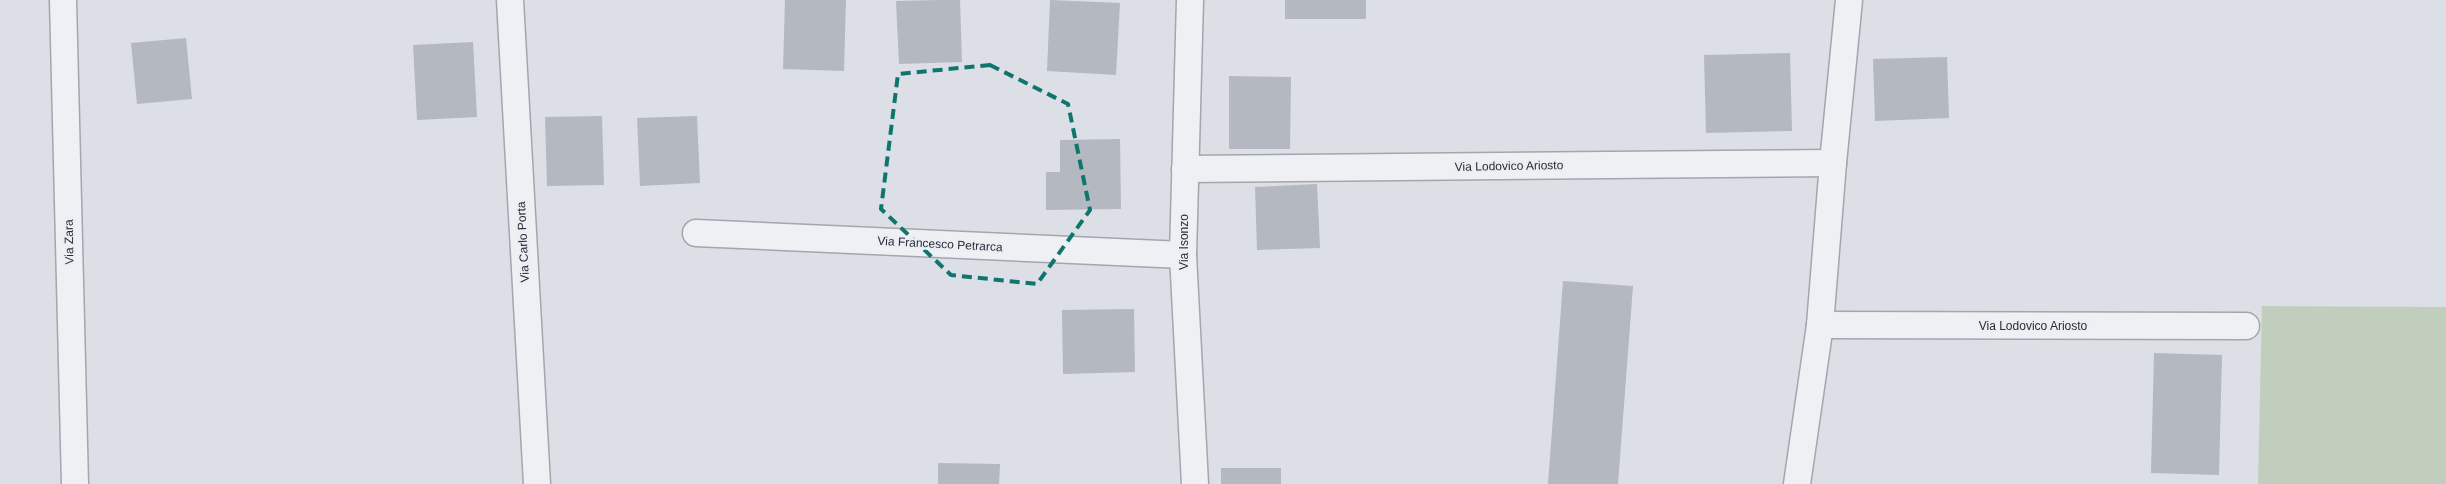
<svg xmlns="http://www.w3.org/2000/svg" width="2446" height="484" font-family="Helvetica,sans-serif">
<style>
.grass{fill:#c1cebe}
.building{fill:#b4b8c1}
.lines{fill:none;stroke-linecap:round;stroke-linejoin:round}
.minor-casing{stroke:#a2a6ae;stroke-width:29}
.minor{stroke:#eef0f4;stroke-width:26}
.marked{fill:none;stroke:#0f766e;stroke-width:4;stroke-dasharray:10 6;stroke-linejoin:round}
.labels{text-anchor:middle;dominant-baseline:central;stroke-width:5;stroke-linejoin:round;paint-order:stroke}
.street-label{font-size:12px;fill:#272d39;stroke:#ebeef3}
</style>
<rect width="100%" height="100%" fill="#dcdfe5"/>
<!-- grass -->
<path class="grass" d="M 2262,306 L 2446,307 L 2446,484 L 2258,484 Z"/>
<!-- building -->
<g class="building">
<path d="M 785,0 L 846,0 L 844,71 L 783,69 Z"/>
<path d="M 938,0 L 960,0 L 962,62 L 899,64 L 896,1 Z"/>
<path d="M 1050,0 L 1120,3 L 1116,75 L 1047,71 Z"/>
<rect x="1285" y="0" width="81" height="19"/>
<path d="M 186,38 L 192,99 L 137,104 L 131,43 Z"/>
<path d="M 473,42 L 477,117 L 417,120 L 413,45 Z"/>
<path d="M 1790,53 L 1792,131 L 1706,133 L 1704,55 Z"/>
<path d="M 1947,57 L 1949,118 L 1875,121 L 1873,59 Z"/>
<path d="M 1229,76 L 1291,77 L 1290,149 L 1229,149 Z"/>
<path d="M 602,116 L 604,185 L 547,186 L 545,117 Z"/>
<path d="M 697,116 L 700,183 L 640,186 L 637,118 Z"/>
<path d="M 1120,139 L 1121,209 L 1046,210 L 1046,172 L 1060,172 L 1060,140 Z"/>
<path d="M 1317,184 L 1320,248 L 1257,250 L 1255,187 Z"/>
<path d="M 1563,281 L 1633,286 L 1618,484 L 1548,484 Z"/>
<path d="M 1134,309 L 1135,372 L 1063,374 L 1062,310 Z"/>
<path d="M 2154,353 L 2222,355 L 2219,475 L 2151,473 Z"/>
<path d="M 938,463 L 1000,464 L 999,484 L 938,484 Z"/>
<rect x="1221" y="468" width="60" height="16"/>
</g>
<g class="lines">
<defs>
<g id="minor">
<path d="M 63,0 L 75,484"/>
<path d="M 510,0 L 537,484"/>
<path d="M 1190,0 L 1183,255 L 1195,484"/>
<path d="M 1185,169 L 1833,163"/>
<path d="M 696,233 L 1183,255"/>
<path d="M 1820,325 L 2246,326"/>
<path d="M 1797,484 L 1820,325 L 1833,163 L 1849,0"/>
</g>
</defs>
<!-- minor casing -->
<use href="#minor" class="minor-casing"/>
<!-- minor -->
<use href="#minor" class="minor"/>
</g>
<!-- marked area -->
<path class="marked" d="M 990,65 L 1068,104 L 1090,210 L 1037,284 L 951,275 L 881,209 L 898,74 Z"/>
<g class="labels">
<!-- street labels -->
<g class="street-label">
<text transform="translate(1509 166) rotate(-1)">Via Lodovico Ariosto</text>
<text transform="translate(69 242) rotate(-91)">Via Zara</text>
<text transform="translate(523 242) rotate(-93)">Via Carlo Porta</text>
<text transform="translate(1184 242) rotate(-90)">Via Isonzo</text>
<text transform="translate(940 244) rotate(3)">Via Francesco Petrarca</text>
<text x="2033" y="326">Via Lodovico Ariosto</text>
</g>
</g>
</svg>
